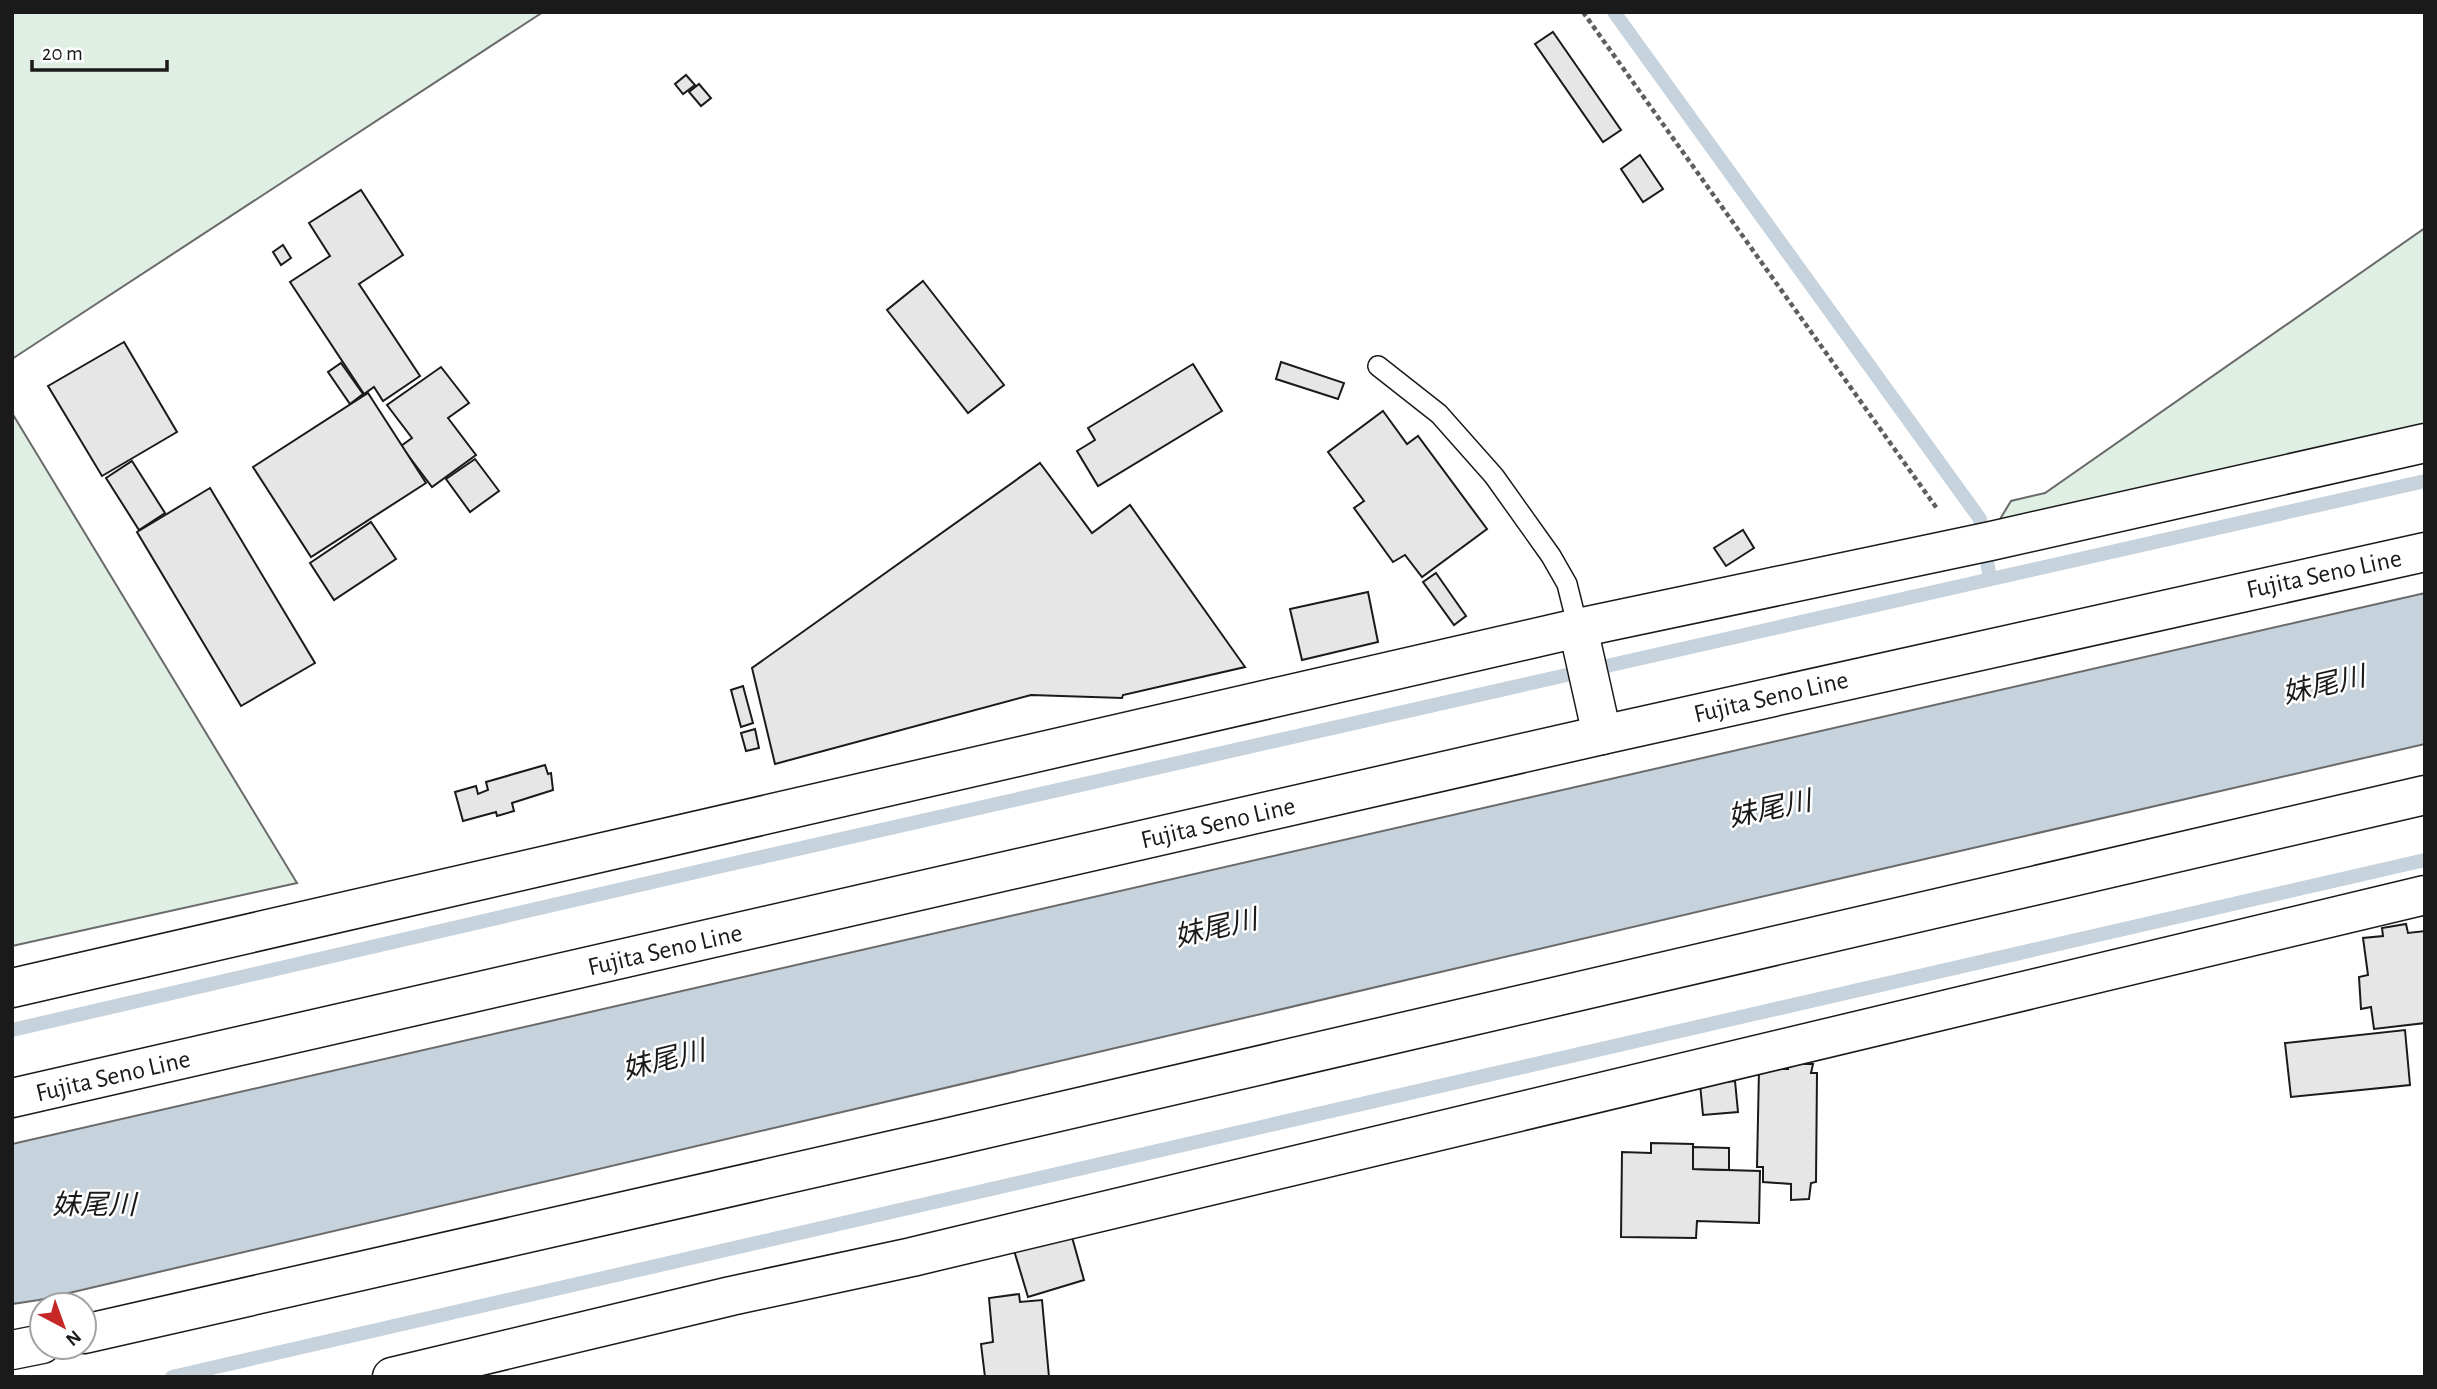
<svg xmlns="http://www.w3.org/2000/svg" width="2437" height="1389" font-family="'Alegreya Sans','Noto Sans JP',sans-serif">
<style>
.green{fill:#e0efe3;stroke:#6a6a6a;stroke-width:2}
.water{fill:#c6d2dc;stroke:#6a6a6a;stroke-width:2}
.lines{fill:none;stroke-linecap:round;stroke-linejoin:round}
.stream{stroke:#c6d2dc;stroke-width:14}
.building{fill:#e6e6e6;stroke:#1a1a1a;stroke-width:2}
.lane-casing{stroke:#1a1a1a;stroke-width:22}
.street-casing{stroke:#1a1a1a;stroke-width:41}
.secondary-casing{stroke:#1a1a1a;stroke-width:41}
.path{stroke:#5f5f5f;stroke-width:4.5;stroke-dasharray:5 3.5;stroke-linecap:butt}
.lane{stroke:#fff;stroke-width:19}
.street{stroke:#fff;stroke-width:38}
.secondary{stroke:#fff;stroke-width:38}
.labels{text-anchor:middle;dominant-baseline:central;stroke-width:5;stroke-linejoin:round;paint-order:stroke}
.street-label{font-size:26px;fill:#1a1a1a;stroke:#fff}
.water-label{font-size:28px;font-style:italic;fill:#1a1a1a;stroke:#fff}
</style>
<rect width="100%" height="100%" fill="#fff"/>
<!-- green -->
<g class="green">
<path d="M 12,12 L 543,12 L 12,359 Z"/>
<path d="M 2425,228 L 2425,428 L 1997,524 L 2011,501 L 2045,493 Z"/>
<path d="M 12,413 L 297,883 L 12,946 Z"/>
</g>
<!-- water -->
<path class="water" d="M 2425,593 L 2425,744 L 1825,882 L 39,1300 L 12,1304 L 12,1144 Z"/>
<g class="lines">
<!-- stream -->
<g class="stream">
<path d="M 1614,12 L 1980,519 L 1990,579"/>
<path d="M 12,1030 L 722,866 L 2425,481"/>
<path d="M 172,1377 L 2425,860"/>
</g>
</g>
<!-- building -->
<g class="building">
<path d="M 1553,32 L 1621,130 L 1603,142 L 1535,44 Z"/>
<path d="M 686,75 L 695,85 L 683,94 L 675,84 Z"/>
<path d="M 699,84 L 711,98 L 701,106 L 689,92 Z"/>
<path d="M 1640,155 L 1663,189 L 1643,202 L 1621,169 Z"/>
<path d="M 361,190 L 403,255 L 359,284 L 420,376 L 383,401 L 374,387 L 364,394 L 290,282 L 330,256 L 309,223 Z"/>
<path d="M 283,245 L 291,258 L 281,265 L 273,252 Z"/>
<path d="M 923,281 L 1004,385 L 968,413 L 887,310 Z"/>
<path d="M 124,342 L 177,432 L 102,476 L 48,386 Z"/>
<path d="M 1281,362 L 1344,383 L 1338,399 L 1276,379 Z"/>
<path d="M 341,363 L 363,394 L 350,404 L 328,372 Z"/>
<path d="M 1193,364 L 1222,411 L 1098,486 L 1077,451 L 1095,440 L 1088,428 Z"/>
<path d="M 441,367 L 469,403 L 448,418 L 476,455 L 432,487 L 401,446 L 412,438 L 387,405 Z"/>
<path d="M 368,393 L 426,483 L 311,557 L 253,467 Z"/>
<path d="M 1383,411 L 1407,444 L 1418,436 L 1487,529 L 1422,577 L 1405,555 L 1393,562 L 1354,508 L 1364,501 L 1328,452 Z"/>
<path d="M 475,459 L 499,491 L 470,512 L 446,479 Z"/>
<path d="M 132,461 L 165,513 L 139,530 L 106,478 Z"/>
<path d="M 1040,463 L 1092,533 L 1130,505 L 1245,667 L 1123,695 L 1122,698 L 1031,695 L 775,764 L 752,668 Z"/>
<path d="M 210,488 L 315,663 L 241,706 L 137,532 Z"/>
<path d="M 371,522 L 396,559 L 334,600 L 310,563 Z"/>
<path d="M 1743,530 L 1754,548 L 1726,566 L 1714,548 Z"/>
<path d="M 1436,573 L 1466,616 L 1454,625 L 1423,582 Z"/>
<path d="M 1368,592 L 1378,642 L 1302,660 L 1290,609 Z"/>
<path d="M 743,686 L 753,723 L 741,727 L 731,690 Z"/>
<path d="M 755,729 L 759,748 L 746,751 L 741,733 Z"/>
<path d="M 545,765 L 548,774 L 551,773 L 553,790 L 512,803 L 514,811 L 497,816 L 496,812 L 463,821 L 455,792 L 476,786 L 478,794 L 488,790 L 486,782 Z"/>
<path d="M 2406,924 L 2408,933 L 2425,931 L 2425,1023 L 2374,1029 L 2371,1007 L 2361,1009 L 2359,977 L 2368,975 L 2363,938 L 2383,936 L 2382,928 Z"/>
<path d="M 2405,1030 L 2410,1085 L 2291,1097 L 2285,1043 Z"/>
<path d="M 1788,1064 L 1813,1064 L 1811,1073 L 1817,1073 L 1816,1182 L 1811,1183 L 1809,1199 L 1791,1200 L 1791,1184 L 1763,1182 L 1763,1167 L 1757,1167 L 1759,1069 L 1788,1069 Z"/>
<path d="M 1735,1081 L 1738,1112 L 1703,1115 L 1700,1084 Z"/>
<path d="M 1651,1143 L 1693,1144 L 1693,1169 L 1760,1171 L 1759,1223 L 1697,1221 L 1696,1238 L 1621,1237 L 1622,1152 L 1651,1153 Z"/>
<path d="M 1693,1147 L 1729,1148 L 1729,1170 L 1693,1169 Z"/>
<path d="M 1070,1230 L 1084,1280 L 1028,1297 L 1013,1247 Z"/>
<path d="M 1019,1294 L 1020,1302 L 1042,1300 L 1049,1377 L 985,1377 L 981,1344 L 993,1342 L 989,1298 Z"/>
</g>
<g class="lines">
<defs>
<path id="lane" d="M 1378,366 L 1439,414 L 1494,476 L 1551,556 L 1567,584 L 1578,628"/>
<g id="street">
<path d="M 1578,628 L 1602,735"/>
<path d="M 12,988 L 1578,628 L 1991,541 L 2425,443"/>
<path d="M 84,1334 L 946,1138 L 2425,795"/>
<path d="M 12,1350 L 42,1344"/>
<path d="M 392,1377 L 731,1296 L 912,1257 L 2425,895"/>
</g>
<path id="secondary" d="M 12,1098 L 1602,735 L 2425,552"/>
</defs>
<!-- lane casing -->
<use href="#lane" class="lane-casing"/>
<!-- street casing -->
<use href="#street" class="street-casing"/>
<!-- secondary casing -->
<use href="#secondary" class="secondary-casing"/>
<!-- path -->
<path class="path" d="M 1583,12 L 1938,510"/>
<!-- lane -->
<use href="#lane" class="lane"/>
<!-- street -->
<use href="#street" class="street"/>
<!-- secondary -->
<use href="#secondary" class="secondary"/>
</g>
<g class="labels">
<!-- street labels -->
<g class="street-label">
<text transform="translate(2324 574) rotate(-12)">Fujita Seno Line</text>
<text transform="translate(1771 697) rotate(-13)">Fujita Seno Line</text>
<text transform="translate(1218 823) rotate(-13)">Fujita Seno Line</text>
<text transform="translate(665 950) rotate(-13)">Fujita Seno Line</text>
<text transform="translate(113 1076) rotate(-13)">Fujita Seno Line</text>
</g>
<!-- water labels -->
<g class="water-label">
<text transform="translate(2324 686) rotate(-13)">妹尾川</text>
<text transform="translate(1770 810) rotate(-12)">妹尾川</text>
<text transform="translate(1216 929) rotate(-13)">妹尾川</text>
<text transform="translate(664 1061) rotate(-14)">妹尾川</text>
<text x="94" y="1206">妹尾川</text>
</g>
</g>
<!-- border -->
<rect width="2437" height="1389" fill="none" stroke="#1a1a1a" stroke-width="28"/>
<!-- north arrow -->
<g transform="translate(63 1326) rotate(139)"><circle r="33" fill="#ffffff" stroke="#a3a3a3" stroke-width="2"/>
<path d="M0-5L12 26L0 18L-12 26Z" fill="#c62828"/>
<text y="-10" font-size="19" font-weight="bold" text-anchor="middle" fill="#1a1a1a">N</text>
</g>
<!-- scale -->
<path d="M32 60v10h135v-10" fill="none" stroke="#1a1a1a" stroke-width="3.5"/>
<text x="42" y="60" font-size="21" fill="#1a1a1a" stroke="#ffffff" stroke-width="5" paint-order="stroke">20 m</text>
</svg>
